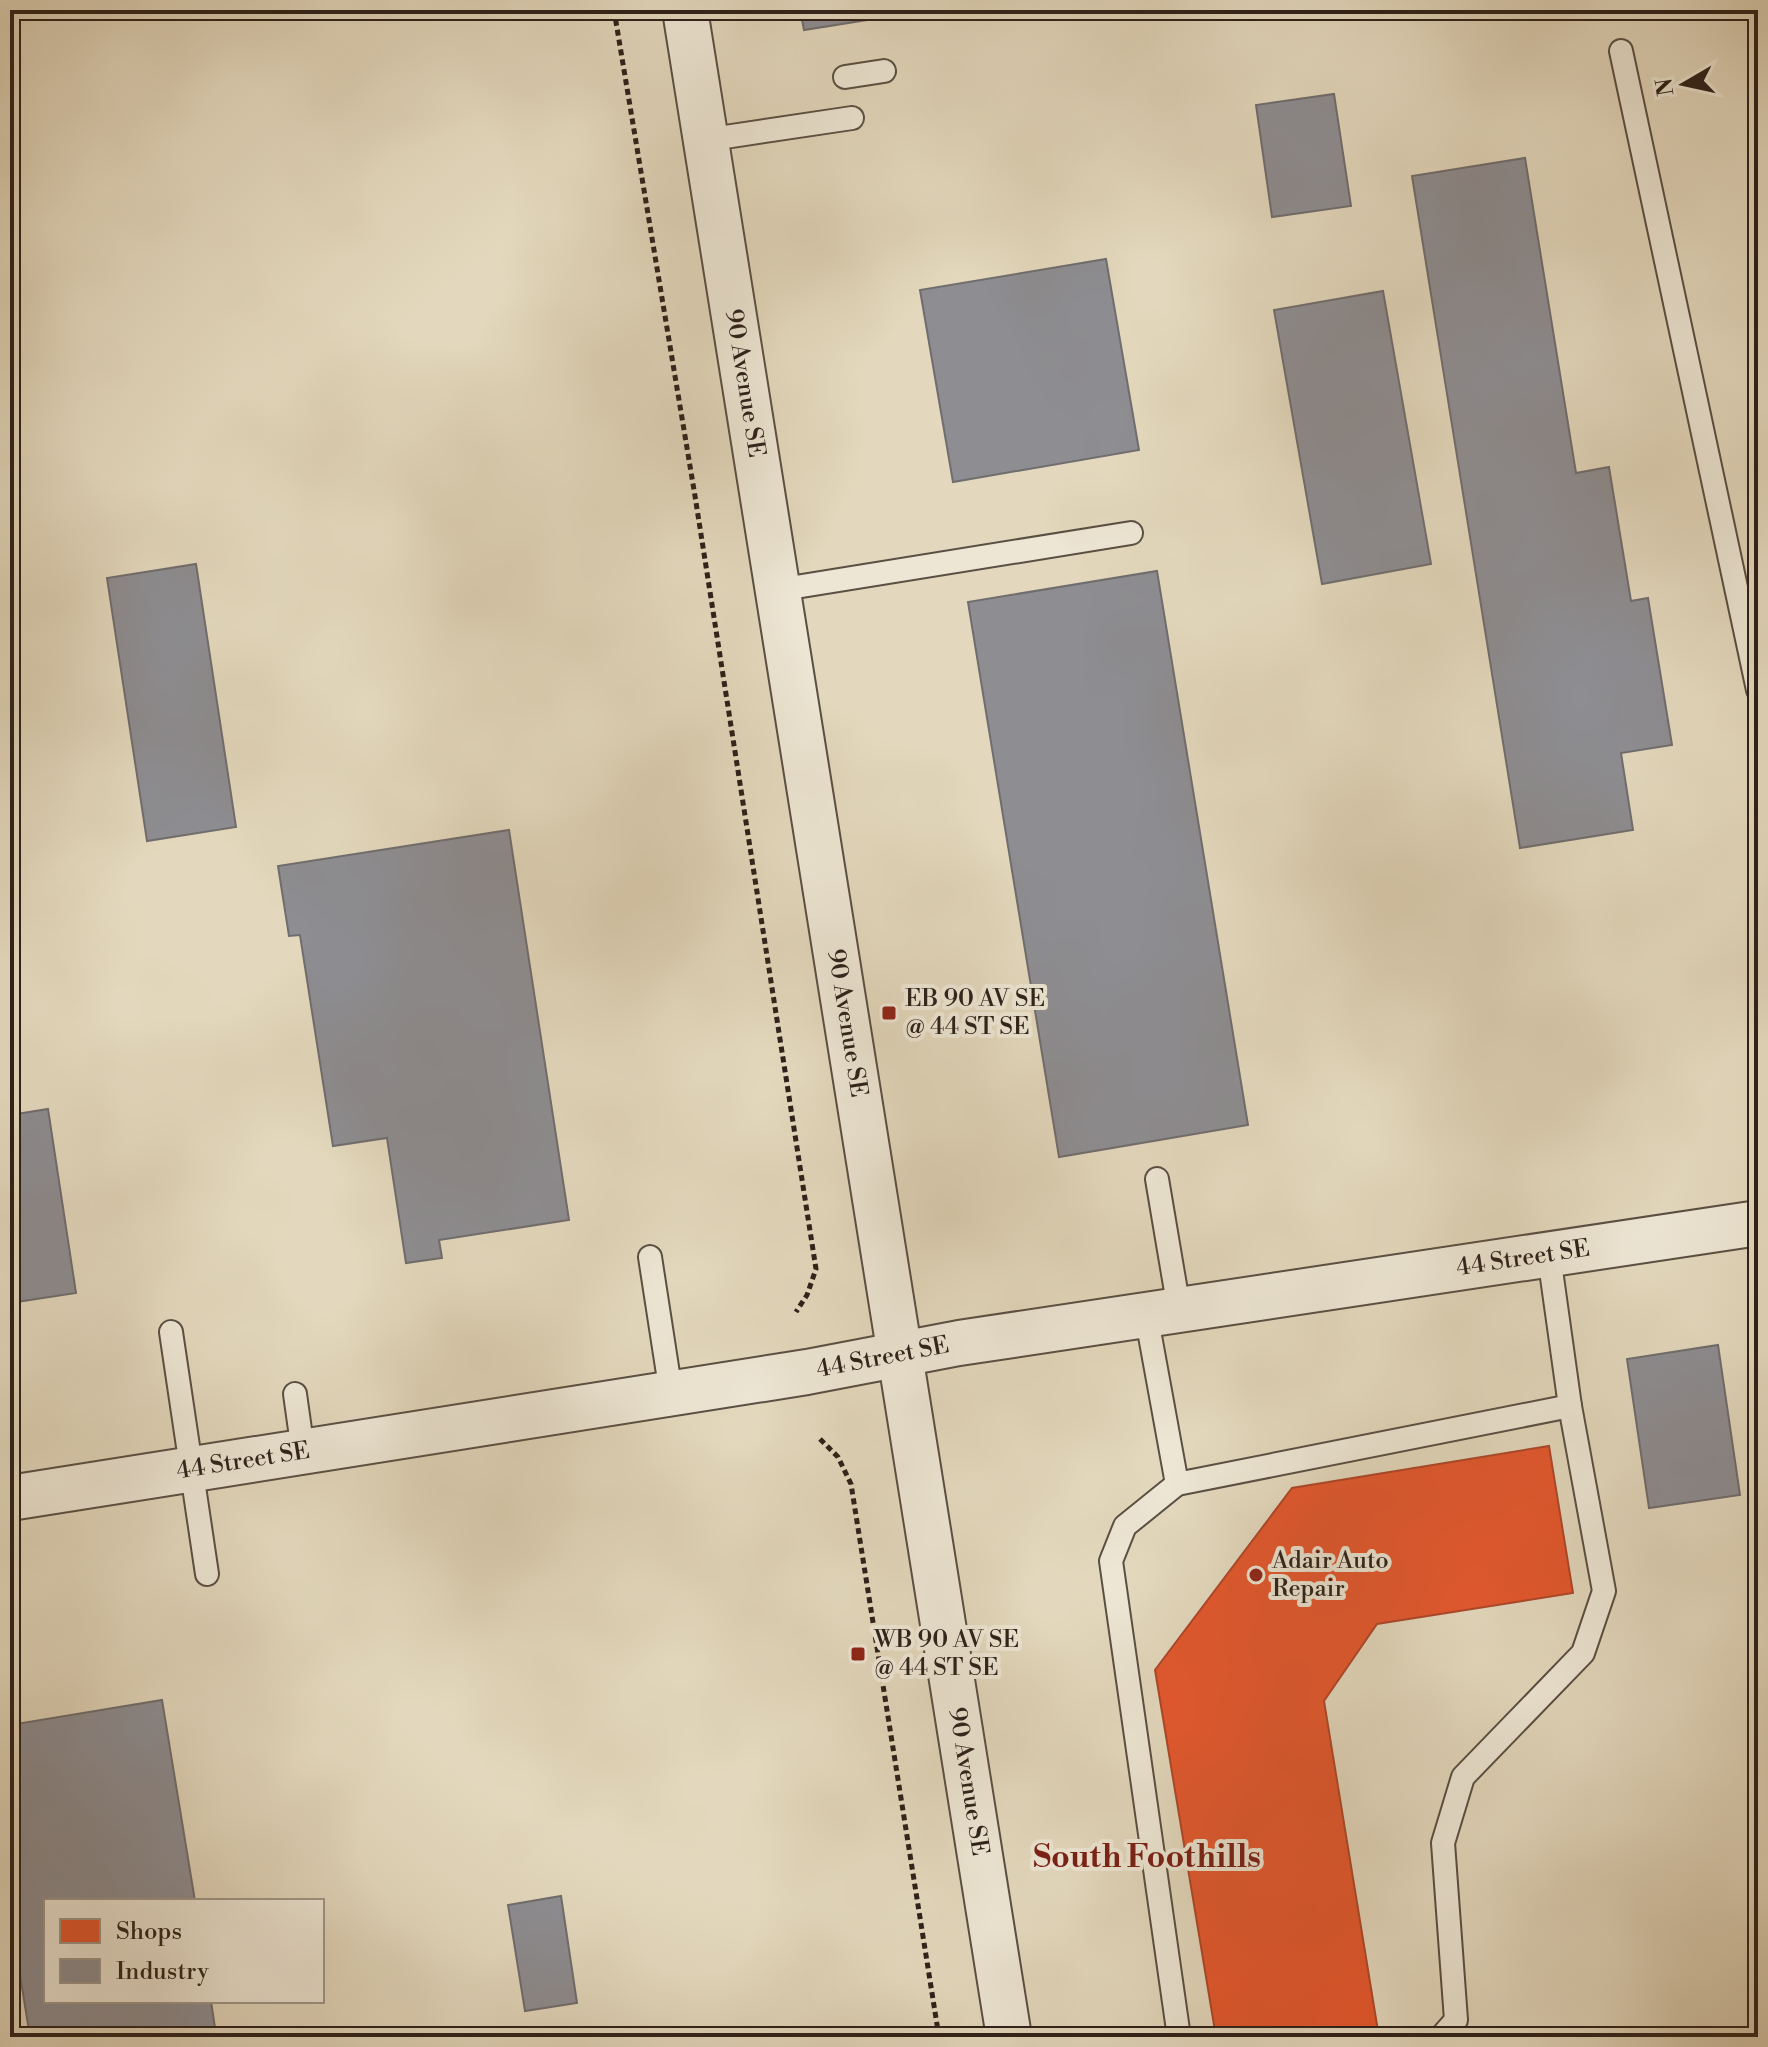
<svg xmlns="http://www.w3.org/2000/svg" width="1768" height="2047" font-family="'Libre Bodoni',serif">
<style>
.shops{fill:#e4572e;stroke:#ad4728;stroke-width:2}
.industry{fill:#8d8d92;stroke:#706d6e;stroke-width:2}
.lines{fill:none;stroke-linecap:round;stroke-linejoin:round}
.service-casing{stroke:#5a4f43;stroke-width:26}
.minor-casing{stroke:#5a4f43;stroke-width:48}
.tertiary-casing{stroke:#5a4f43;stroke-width:48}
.path{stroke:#2d211a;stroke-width:5;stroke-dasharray:6 4;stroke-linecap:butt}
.service{stroke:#ede6d4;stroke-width:22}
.minor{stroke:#ede6d4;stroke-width:44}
.tertiary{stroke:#ede6d4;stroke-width:44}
.poi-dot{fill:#8f2418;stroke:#ede6d4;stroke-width:3}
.labels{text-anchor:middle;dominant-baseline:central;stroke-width:8;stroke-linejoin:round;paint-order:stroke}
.street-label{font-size:24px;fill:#2d211a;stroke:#ede6d4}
.poi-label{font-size:24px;fill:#2d211a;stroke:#ede6d4;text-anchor:start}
.district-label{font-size:32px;font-weight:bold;fill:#7a1f14;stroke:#ede6d4}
</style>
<rect width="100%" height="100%" fill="#e3d8bd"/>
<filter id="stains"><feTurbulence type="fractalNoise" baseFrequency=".0025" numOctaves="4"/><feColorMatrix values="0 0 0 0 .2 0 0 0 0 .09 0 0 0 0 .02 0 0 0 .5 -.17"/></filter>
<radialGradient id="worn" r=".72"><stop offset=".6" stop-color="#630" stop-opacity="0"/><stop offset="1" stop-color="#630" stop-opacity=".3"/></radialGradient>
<!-- shops -->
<path class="shops" d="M 1549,1446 L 1573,1593 L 1377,1624 L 1324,1701 L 1379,2037 L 1216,2037 L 1155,1670 L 1292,1488 Z"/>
<!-- industry -->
<g class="industry">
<path d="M 800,10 L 930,10 L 804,30 Z"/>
<path d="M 1334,94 L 1351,206 L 1272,217 L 1256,105 Z"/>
<path d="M 1525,158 L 1576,473 L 1609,467 L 1631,601 L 1648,598 L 1672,745 L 1621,753 L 1633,830 L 1520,848 L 1412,176 Z"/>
<path d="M 1106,259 L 1139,450 L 953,482 L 920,290 Z"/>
<path d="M 1383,291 L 1431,564 L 1322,584 L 1274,310 Z"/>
<path d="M 196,564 L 236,827 L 147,841 L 107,578 Z"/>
<path d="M 1157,571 L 1248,1125 L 1059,1157 L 968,602 Z"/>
<path d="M 509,830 L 569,1220 L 439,1240 L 442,1258 L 406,1263 L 387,1138 L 333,1146 L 300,935 L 289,936 L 278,866 Z"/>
<path d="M 48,1109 L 76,1293 L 10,1303 L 10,1115 Z"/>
<path d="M 1718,1345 L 1740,1495 L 1649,1508 L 1627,1359 Z"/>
<path d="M 162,1700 L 195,1901 L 46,1901 L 46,2001 L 211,2001 L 215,2028 L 162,2037 L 30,2037 L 10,1913 L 10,1725 Z"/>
<path d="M 561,1896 L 577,2003 L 525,2011 L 508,1905 Z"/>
</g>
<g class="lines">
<defs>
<g id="service">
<path d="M 1621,51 L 1758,690"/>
<path d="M 845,77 L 884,71"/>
<path d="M 705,140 L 852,118"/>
<path d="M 777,590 L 1131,533"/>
<path d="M 1157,1179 L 1179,1309"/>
<path d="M 650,1257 L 671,1393"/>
<path d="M 1146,1314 L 1177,1484 L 1125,1526 L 1111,1561 L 1179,2037"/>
<path d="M 171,1332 L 207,1574"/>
<path d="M 295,1394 L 303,1451"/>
<path d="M 1177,1484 L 1570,1406"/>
<path d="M 1441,2037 L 1456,2020 L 1443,1843 L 1463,1777 L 1583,1653 L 1604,1591 L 1570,1406 L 1549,1256"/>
</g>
<g id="minor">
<path id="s1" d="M 10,1498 L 807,1372 L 959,1343 L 1758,1223"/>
</g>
<g id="tertiary">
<path id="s2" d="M 685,10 L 1009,2037"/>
</g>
</defs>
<!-- service casing -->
<use href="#service" class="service-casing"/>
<!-- minor casing -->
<use href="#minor" class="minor-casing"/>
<!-- tertiary casing -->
<use href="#tertiary" class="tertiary-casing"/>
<!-- path -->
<g class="path">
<path d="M 614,10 L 695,496 L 816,1269 L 807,1295 L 796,1312"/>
<path d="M 820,1439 L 838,1457 L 851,1484 L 939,2037"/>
</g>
<!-- service -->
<use href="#service" class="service"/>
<!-- minor -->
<use href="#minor" class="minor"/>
<!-- tertiary -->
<use href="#tertiary" class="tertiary"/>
</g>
<!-- markers -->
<g class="poi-dot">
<rect x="881" y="1005" width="16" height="16" rx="4"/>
<circle cx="1256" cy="1575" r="8"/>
<rect x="850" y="1646" width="16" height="16" rx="4"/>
</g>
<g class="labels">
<!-- street labels -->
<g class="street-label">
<text stroke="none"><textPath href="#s2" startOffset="378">90 Avenue SE</textPath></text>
<text stroke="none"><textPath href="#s2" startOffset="1026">90 Avenue SE</textPath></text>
<text stroke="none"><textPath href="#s1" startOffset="1532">44 Street SE</textPath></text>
<text stroke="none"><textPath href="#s1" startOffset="884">44 Street SE</textPath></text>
<text stroke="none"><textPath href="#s1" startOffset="236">44 Street SE</textPath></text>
<text stroke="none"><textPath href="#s2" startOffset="1794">90 Avenue SE</textPath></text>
</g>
<!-- poi labels -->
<g class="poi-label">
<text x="905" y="999">EB 90 AV SE<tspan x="905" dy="28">@ 44 ST SE</tspan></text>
<text x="1272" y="1561">Adair Auto<tspan x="1272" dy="28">Repair</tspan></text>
<text x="874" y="1640">WB 90 AV SE<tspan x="874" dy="28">@ 44 ST SE</tspan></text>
</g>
<!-- district labels -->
<g class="district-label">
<text x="1147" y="1857">South Foothills</text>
</g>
</g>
<!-- margin -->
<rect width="1768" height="2047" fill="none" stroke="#e3d8bd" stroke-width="40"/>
<rect x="12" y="12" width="1744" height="2023" fill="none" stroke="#2d211a" stroke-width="4"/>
<rect x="20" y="20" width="1728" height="2007" fill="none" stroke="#2d211a" stroke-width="2"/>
<!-- legend -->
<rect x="44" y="1899" width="280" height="104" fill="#ede6d4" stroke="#a0978a" stroke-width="2"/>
<rect x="60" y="1919" width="40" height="24" fill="#e4572e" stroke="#a0978a" stroke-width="2"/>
<text x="116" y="1939" font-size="24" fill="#2d211a">Shops</text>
<rect x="60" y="1959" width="40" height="24" fill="#8d8d92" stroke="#a0978a" stroke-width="2"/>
<text x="116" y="1979" font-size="24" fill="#2d211a">Industry</text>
<!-- north arrow -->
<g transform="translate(1684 84) rotate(261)" stroke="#ede6d4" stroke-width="6" paint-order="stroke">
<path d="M0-6L14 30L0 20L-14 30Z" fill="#2d211a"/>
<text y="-12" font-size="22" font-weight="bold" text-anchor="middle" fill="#2d211a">N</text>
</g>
<rect width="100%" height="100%" filter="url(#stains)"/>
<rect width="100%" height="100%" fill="url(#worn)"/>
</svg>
